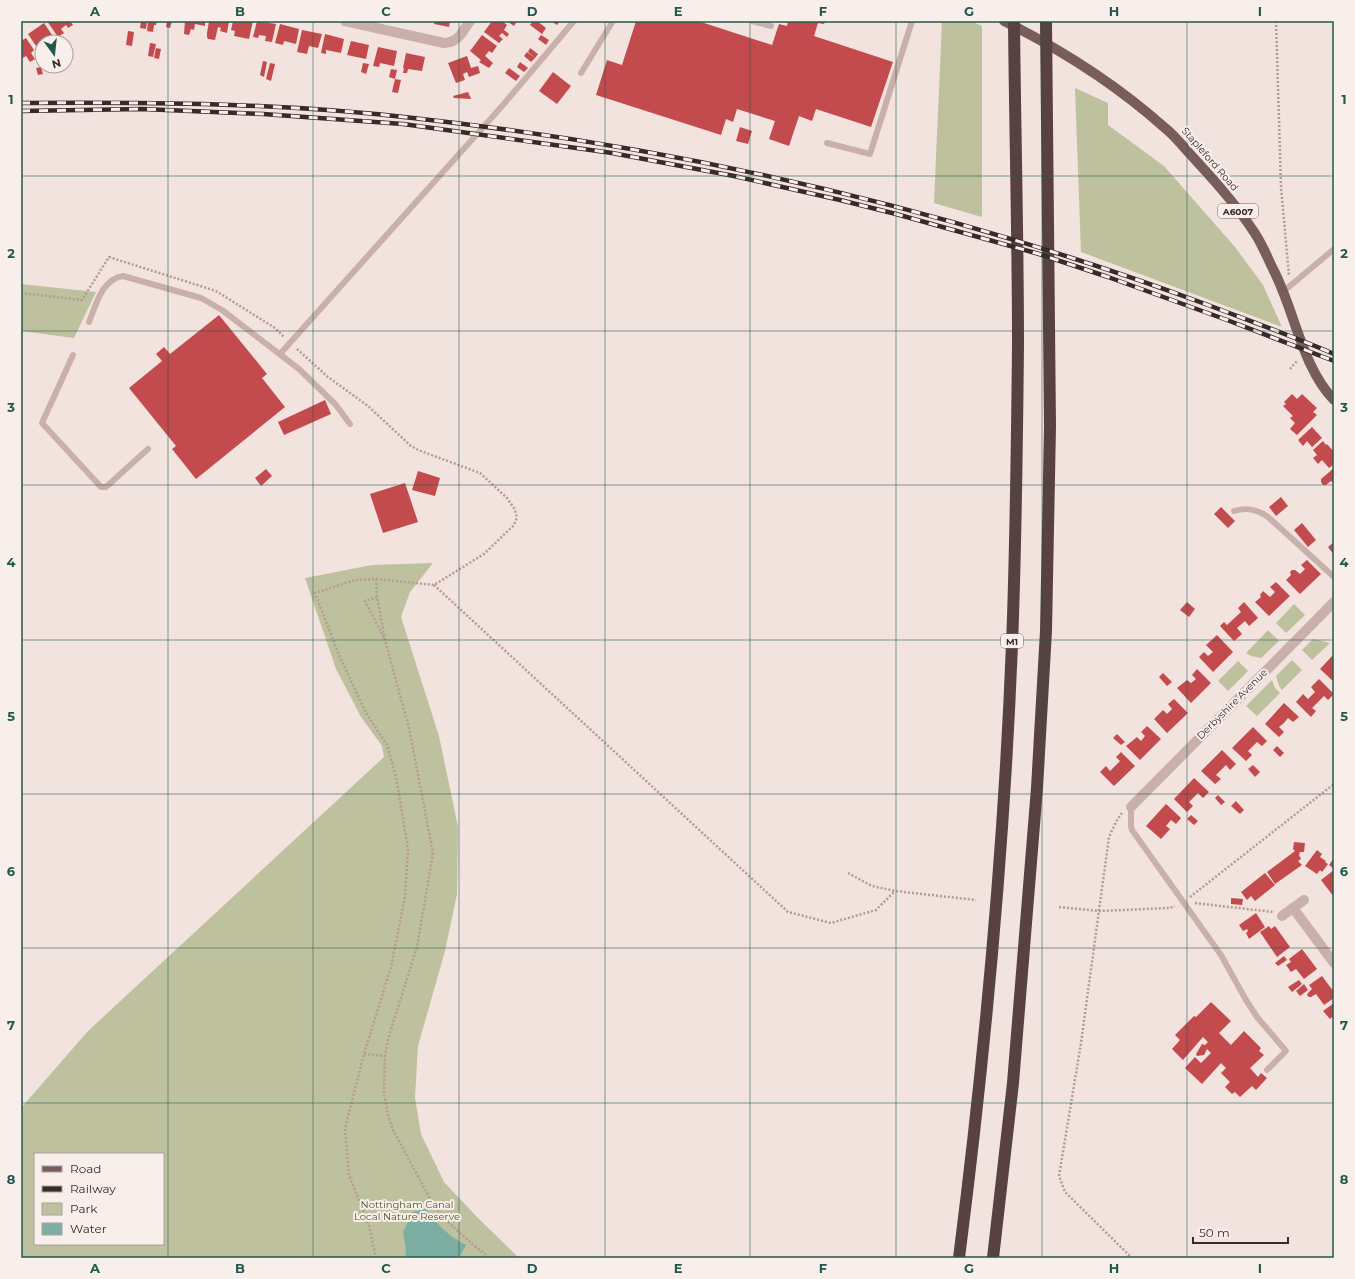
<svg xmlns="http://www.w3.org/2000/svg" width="1355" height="1279" font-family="Montserrat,sans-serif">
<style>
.green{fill:#bec19e;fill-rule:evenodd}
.water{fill:#7daea4}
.building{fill:#c34b4e}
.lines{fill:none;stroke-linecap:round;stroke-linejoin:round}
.path{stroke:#b69a94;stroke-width:2.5;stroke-dasharray:2 2;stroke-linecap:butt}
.service{stroke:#cab0aa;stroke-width:6}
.minor{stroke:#cab0aa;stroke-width:10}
.primary{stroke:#795d5b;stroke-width:10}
.motorway{stroke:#584241;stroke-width:12}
.rail-casing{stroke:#382a29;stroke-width:4.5}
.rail{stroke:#f9efea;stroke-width:3;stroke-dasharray:9;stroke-linecap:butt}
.grid{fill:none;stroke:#20584d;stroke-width:1;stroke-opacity:0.55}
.labels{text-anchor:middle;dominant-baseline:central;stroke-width:4;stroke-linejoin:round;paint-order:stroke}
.shield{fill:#f9efea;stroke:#726563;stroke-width:1}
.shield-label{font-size:9px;font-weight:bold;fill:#382a29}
.street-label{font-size:10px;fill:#382a29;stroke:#f9efea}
.park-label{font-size:10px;fill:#51552e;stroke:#f9efea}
.neatline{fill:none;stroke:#20584d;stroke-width:1.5}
.grid-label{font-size:13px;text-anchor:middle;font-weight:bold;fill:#20584d}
</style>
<rect width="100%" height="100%" fill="#f2e3de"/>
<!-- green -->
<g class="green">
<path d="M 942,21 L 971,21 L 982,26 L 982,217 L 934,203 Z"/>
<path d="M 1075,88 L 1108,103 L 1108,125 L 1164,166 L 1235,247 L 1263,285 L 1282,327 L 1081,252 Z"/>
<path d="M 21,284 L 96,292 L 74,338 L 21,331 Z"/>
<path d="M 433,563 L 410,592 L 401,617 L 439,736 L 458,827 L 457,894 L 445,951 L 418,1046 L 415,1098 L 421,1134 L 444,1182 L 478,1218 L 519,1258 L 21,1258 L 21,1108 L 88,1031 L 384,757 L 382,746 L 361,717 L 336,669 L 305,578 L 372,565 ZM 35,1154 L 163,1154 L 163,1244 L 35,1244 Z"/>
<path d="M 1294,604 L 1305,615 L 1286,633 L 1276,623 Z"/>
<path d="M 1268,630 L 1279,641 L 1261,658 L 1251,656 L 1246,653 Z"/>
<path d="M 1313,639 L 1330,643 L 1312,660 L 1302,650 Z"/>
<path d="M 1292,660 L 1302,670 L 1282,690 L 1279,686 L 1276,676 Z"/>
<path d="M 1238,661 L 1248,671 L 1228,691 L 1218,681 Z"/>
<path d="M 1272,680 L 1275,688 L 1280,693 L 1257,716 L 1246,706 Z"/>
</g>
<!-- water -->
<path class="water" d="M 426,1209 C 439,1226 446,1234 466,1245 L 460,1256 L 456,1258 L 405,1258 L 406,1250 L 403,1232 L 413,1212 Z"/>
<!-- building -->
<g class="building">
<path d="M 47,21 L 70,21 L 73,25 L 68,28 L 66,25 L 61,29 L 64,33 L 58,37 Z"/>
<path d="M 141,21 L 147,21 L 146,29 L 140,28 Z"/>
<path d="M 148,21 L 157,21 L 156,25 L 154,25 L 153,32 L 147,31 Z"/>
<path d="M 167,21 L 172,21 L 170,28 L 166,27 Z"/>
<path d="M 185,21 L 205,21 L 205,26 L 195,24 L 194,30 L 191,29 L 189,35 L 184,34 Z"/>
<path d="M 209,21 L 229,21 L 227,33 L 220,31 L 221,28 L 218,27 L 215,40 L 208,39 L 207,37 L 207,33 Z"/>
<path d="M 233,21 L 253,21 L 249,39 L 234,36 L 235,31 L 231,30 Z"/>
<path d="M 257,21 L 276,24 L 272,42 L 265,41 L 266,36 L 259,35 L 258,38 L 253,37 Z"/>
<path d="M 435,21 L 450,21 L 449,27 L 434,24 Z"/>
<path d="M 492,21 L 502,21 L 507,25 L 504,30 L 509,34 L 507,37 L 502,33 L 499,36 L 503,39 L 499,43 L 484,32 Z"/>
<path d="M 507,21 L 517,21 L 514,26 Z"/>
<path d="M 533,21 L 537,21 L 546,28 L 542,34 L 530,25 Z"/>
<path d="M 551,21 L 560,21 L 557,25 Z"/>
<path d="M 636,21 L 698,21 L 772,45 L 779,24 L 787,26 L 788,21 L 825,21 L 824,24 L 818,23 L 814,36 L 893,62 L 871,127 L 816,109 L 812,121 L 799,116 L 789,146 L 769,139 L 775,121 L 737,109 L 733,122 L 726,119 L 721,135 L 596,95 L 607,60 L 622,65 Z"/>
<path d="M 44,23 L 52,35 L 36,46 L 28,34 Z"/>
<path d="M 280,24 L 299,29 L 296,44 L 284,41 L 283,45 L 275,43 Z"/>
<path d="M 302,30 L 322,34 L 318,48 L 309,46 L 307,54 L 297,52 Z"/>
<path d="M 128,31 L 134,32 L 132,46 L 126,45 Z"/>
<path d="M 325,34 L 344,39 L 341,53 L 326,50 L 326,54 L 321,53 Z"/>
<path d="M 482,35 L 497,46 L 492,53 L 489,51 L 485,56 L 493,63 L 489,68 L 479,62 L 481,60 L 470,51 Z"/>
<path d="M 541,35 L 549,40 L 546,45 L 538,39 Z"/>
<path d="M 26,38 L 34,50 L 31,53 L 35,59 L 30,62 L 26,56 L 21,59 L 21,41 Z"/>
<path d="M 351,41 L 369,45 L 366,59 L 347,55 Z"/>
<path d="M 150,43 L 156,44 L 153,57 L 148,56 Z"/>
<path d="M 378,47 L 397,51 L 394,66 L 380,63 L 379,67 L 373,66 Z"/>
<path d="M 156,48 L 161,49 L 159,59 L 154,58 Z"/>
<path d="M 530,48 L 538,54 L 535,58 L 528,52 Z"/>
<path d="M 527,52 L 535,58 L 531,62 L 524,56 Z"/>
<path d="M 406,53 L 425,57 L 422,71 L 408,69 L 407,73 L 403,73 L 404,68 L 403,68 Z"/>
<path d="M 467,56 L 471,68 L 478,66 L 480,73 L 469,77 L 467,72 L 463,74 L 465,80 L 456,83 L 448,63 Z"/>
<path d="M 263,61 L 267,62 L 264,77 L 260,75 Z"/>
<path d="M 520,62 L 528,68 L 524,72 L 517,67 Z"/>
<path d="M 270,63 L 275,64 L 271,81 L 266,79 Z"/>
<path d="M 363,63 L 369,64 L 366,74 L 361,72 Z"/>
<path d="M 41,67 L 43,74 L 38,75 L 36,68 Z"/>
<path d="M 509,68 L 520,76 L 516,81 L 505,73 Z"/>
<path d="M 391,69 L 397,70 L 395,79 L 389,77 Z"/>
<path d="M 553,72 L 571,86 L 557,104 L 539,91 Z"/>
<path d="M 395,79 L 401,80 L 398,93 L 392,92 Z"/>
<path d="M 468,92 L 471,99 L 454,98 L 453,96 Z"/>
<path d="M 740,127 L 752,131 L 748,144 L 736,141 Z"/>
<path d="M 219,315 L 267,374 L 262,378 L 285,407 L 196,479 L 172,449 L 176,446 L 129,388 L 162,361 L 156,354 L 164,347 L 170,354 Z"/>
<path d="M 1292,394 L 1297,399 L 1302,394 L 1317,408 L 1313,412 L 1317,415 L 1297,435 L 1290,429 L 1295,423 L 1290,418 L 1293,416 L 1283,406 L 1286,404 L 1284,402 Z"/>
<path d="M 325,400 L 331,414 L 284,435 L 278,422 Z"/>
<path d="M 1312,427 L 1322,438 L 1312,447 L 1307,441 L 1303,446 L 1298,440 Z"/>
<path d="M 1323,441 L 1326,445 L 1327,444 L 1334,452 L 1334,464 L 1329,468 L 1322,460 L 1318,464 L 1313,458 L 1317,455 L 1313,450 Z"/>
<path d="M 1334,468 L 1334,482 L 1333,482 L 1331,481 L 1326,485 L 1323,485 L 1321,482 L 1321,479 Z"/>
<path d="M 266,469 L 272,476 L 261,486 L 255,478 Z"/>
<path d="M 418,471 L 440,478 L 435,496 L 412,490 Z"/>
<path d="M 405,483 L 418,522 L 383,533 L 370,494 Z"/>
<path d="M 1281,497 L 1288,506 L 1276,516 L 1269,507 Z"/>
<path d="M 1221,507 L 1235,521 L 1228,528 L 1214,514 Z"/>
<path d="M 1302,523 L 1316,540 L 1308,547 L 1294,530 Z"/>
<path d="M 1334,542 L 1334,555 L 1328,547 Z"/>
<path d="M 1307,560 L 1321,574 L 1300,594 L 1286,580 L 1291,575 L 1290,572 L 1292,570 L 1295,570 L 1300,574 L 1305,569 L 1301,565 Z"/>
<path d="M 1276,582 L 1290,596 L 1269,616 L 1255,602 L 1261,597 L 1260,595 L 1263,591 L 1270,597 L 1275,592 L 1270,587 Z"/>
<path d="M 1187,602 L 1195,609 L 1189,617 L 1180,610 Z"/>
<path d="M 1244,602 L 1258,618 L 1249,626 L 1245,621 L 1237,628 L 1242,634 L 1234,641 L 1220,626 L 1224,622 L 1227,625 L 1241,612 L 1238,608 Z"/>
<path d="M 1217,635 L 1233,652 L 1213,672 L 1199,657 L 1204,652 L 1208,656 L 1213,652 L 1206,645 Z"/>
<path d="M 1334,654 L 1334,682 L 1320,669 Z"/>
<path d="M 1197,669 L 1211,683 L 1191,703 L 1177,688 L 1187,680 L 1191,683 L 1196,679 L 1192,675 Z"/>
<path d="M 1163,673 L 1172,682 L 1167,686 L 1159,677 Z"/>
<path d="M 1319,679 L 1334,694 L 1328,700 L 1324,696 L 1312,708 L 1316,711 L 1311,717 L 1296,702 L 1303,694 L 1308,699 L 1315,692 L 1311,687 Z"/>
<path d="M 1174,699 L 1188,713 L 1167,733 L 1154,719 L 1163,710 L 1167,714 L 1172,709 L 1168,704 Z"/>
<path d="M 1284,703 L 1299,717 L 1293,722 L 1288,718 L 1284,723 L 1279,727 L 1284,732 L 1279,737 L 1265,724 Z"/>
<path d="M 1147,726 L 1161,739 L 1140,760 L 1126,746 L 1137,737 L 1141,741 L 1145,736 L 1141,732 Z"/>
<path d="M 1253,727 L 1267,741 L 1262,746 L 1257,742 L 1248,751 L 1252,755 L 1246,761 L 1232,748 Z"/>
<path d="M 1117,734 L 1125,742 L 1121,745 L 1113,738 Z"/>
<path d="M 1277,746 L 1284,753 L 1280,757 L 1273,750 Z"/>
<path d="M 1222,750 L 1236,764 L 1230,770 L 1226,765 L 1216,775 L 1221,779 L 1215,784 L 1201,771 Z"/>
<path d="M 1121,752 L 1135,766 L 1114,786 L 1100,772 L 1106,766 L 1110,771 L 1120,761 L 1116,757 Z"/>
<path d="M 1253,765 L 1260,772 L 1255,777 L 1248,769 Z"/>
<path d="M 1194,778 L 1209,792 L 1203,798 L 1198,793 L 1189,802 L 1193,806 L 1187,812 L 1174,799 Z"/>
<path d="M 1218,795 L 1225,802 L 1221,805 L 1215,798 Z"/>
<path d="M 1236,801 L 1244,810 L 1240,814 L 1231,806 Z"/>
<path d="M 1166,804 L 1181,818 L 1176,824 L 1171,820 L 1166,826 L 1170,829 L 1161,839 L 1146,826 Z"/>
<path d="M 1191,815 L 1198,821 L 1194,825 L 1187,819 Z"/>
<path d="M 1294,842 L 1305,843 L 1304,852 L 1300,852 L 1299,855 L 1301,859 L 1298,861 L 1302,865 L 1275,884 L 1267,872 L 1295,851 L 1293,849 Z"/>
<path d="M 1317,850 L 1322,854 L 1320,857 L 1326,861 L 1325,862 L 1328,864 L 1322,872 L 1320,870 L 1317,874 L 1305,866 Z"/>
<path d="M 1334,858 L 1334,866 L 1333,868 L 1329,865 Z"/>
<path d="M 1334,870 L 1334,897 L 1321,880 Z"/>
<path d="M 1265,873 L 1275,885 L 1255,901 L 1251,896 L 1247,900 L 1241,892 Z"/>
<path d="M 1231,898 L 1243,899 L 1242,905 L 1231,904 Z"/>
<path d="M 1256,913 L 1265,927 L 1249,939 L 1246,933 L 1248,931 L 1247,929 L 1243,931 L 1239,925 Z"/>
<path d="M 1269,926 L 1271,929 L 1275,926 L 1290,947 L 1277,957 L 1260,932 Z"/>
<path d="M 1302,949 L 1317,969 L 1304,979 L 1296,969 L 1291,972 L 1286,965 L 1291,962 L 1289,959 Z"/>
<path d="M 1284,956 L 1287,960 L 1278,966 L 1275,963 Z"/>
<path d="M 1322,976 L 1334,992 L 1334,998 L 1324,1005 L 1316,994 L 1311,997 L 1309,997 L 1307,995 L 1308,993 L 1312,989 L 1309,985 Z"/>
<path d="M 1299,980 L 1302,984 L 1292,992 L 1288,987 Z"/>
<path d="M 1304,984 L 1308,990 L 1300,996 L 1296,991 Z"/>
<path d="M 1211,1002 L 1231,1021 L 1219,1033 L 1231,1045 L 1244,1031 L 1261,1048 L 1259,1051 L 1264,1055 L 1250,1068 L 1258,1077 L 1261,1073 L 1267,1078 L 1256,1090 L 1252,1086 L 1240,1097 L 1235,1092 L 1232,1094 L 1225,1087 L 1230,1082 L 1221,1073 L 1226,1068 L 1221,1063 L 1202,1084 L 1185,1068 L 1195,1057 L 1201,1063 L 1211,1053 L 1207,1049 L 1204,1055 L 1197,1056 L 1196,1054 L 1202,1044 L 1205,1045 L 1208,1042 L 1203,1037 L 1183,1060 L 1172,1049 L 1180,1040 L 1175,1035 L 1194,1016 L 1196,1017 Z"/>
<path d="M 1334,1003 L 1334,1019 L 1332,1017 L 1330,1019 L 1323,1011 Z"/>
</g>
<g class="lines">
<!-- path -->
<g class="path">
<path d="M 1276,21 L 1281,187 L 1289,276"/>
<path d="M 21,293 L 82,300 L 109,257 L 216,291 L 275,328 L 284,337"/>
<path d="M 297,349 L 328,377 L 368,406 L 411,446 L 418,450 L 480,473 L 507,498 L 514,508 L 517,517 L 514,525 L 484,554 L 434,585 L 376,579 L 355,580 L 315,593 L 339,655 L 366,713 L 387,745 L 396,777 L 408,849 L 405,897 L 391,967 L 364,1054 L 345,1129 L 349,1175 L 369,1226 L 376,1258"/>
<path d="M 1290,369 L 1297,361"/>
<path d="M 376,579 L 377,597 L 385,640 L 409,728 L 433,853 L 417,947 L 388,1039 L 385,1056 L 384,1093 L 388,1115 L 393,1130 L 433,1204 L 447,1221 L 471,1243 L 490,1258"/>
<path d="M 434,585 L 788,912 L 831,923 L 876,910 L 895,891"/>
<path d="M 377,597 L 365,601 L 384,638"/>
<path d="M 1122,813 L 1117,820 L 1109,837 L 1081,1043 L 1059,1176 L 1065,1192 L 1132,1258"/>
<path d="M 848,873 L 872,886 L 895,891 L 976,900"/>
<path d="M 1190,897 L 1334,784"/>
<path d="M 1195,903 L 1273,912"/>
<path d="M 1059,907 L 1099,911 L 1169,908 L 1175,906"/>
<path d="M 364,1054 L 385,1056"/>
</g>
<!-- service -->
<g class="service">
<path d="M 752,21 L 771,26"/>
<path d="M 581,73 L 613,21"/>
<path d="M 827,143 L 870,154 L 912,21"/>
<path d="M 1284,291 L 1334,249"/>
<path d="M 89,322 C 96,305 102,279 123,276 L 201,298 L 222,310 L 299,369 L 336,405 L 350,424"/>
<path d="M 280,354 L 503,105 L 574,21"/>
<path d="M 73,355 L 42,423 L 101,487 L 106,487 L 148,449"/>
<path d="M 1234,511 C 1247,507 1257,509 1268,517 L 1334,577"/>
<path d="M 1131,807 L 1131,826 L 1132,830 L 1221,955 L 1246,1000 L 1257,1017 L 1286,1051 L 1267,1070"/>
</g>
<!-- minor -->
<g class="minor">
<path d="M 345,21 L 444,43 C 458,43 462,32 470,21"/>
<path d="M 1131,807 L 1334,602"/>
<path d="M 1293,908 L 1334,963"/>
<path d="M 1282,916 L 1304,900"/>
</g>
<!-- primary -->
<path class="primary" d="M 1004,21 C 1062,50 1117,85 1165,128 C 1174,135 1182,145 1190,154 C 1212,178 1234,202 1252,229 C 1261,241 1267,257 1274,271 C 1295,312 1302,367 1334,400"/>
<!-- motorway -->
<g class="motorway">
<path d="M 959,1258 C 985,1054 1004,849 1012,644 C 1016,544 1017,444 1018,345 C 1018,237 1015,129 1014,21"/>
<path d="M 993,1258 L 1013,1083 L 1037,788 L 1046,631 L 1050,426 L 1046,21"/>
</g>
<defs>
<g id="rail">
<path d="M 21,103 C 152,102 283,103 413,118 C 684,148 952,210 1208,305 C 1250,321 1292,336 1334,354"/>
<path d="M 21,111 L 142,109 L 263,114 L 403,124 L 612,153 L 734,176 L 840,200 L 896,214 L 1039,254 L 1108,277 L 1227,320 L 1334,361"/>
</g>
</defs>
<!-- rail casing -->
<use href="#rail" class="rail-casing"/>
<!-- rail -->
<use href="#rail" class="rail"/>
</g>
<!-- grid -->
<path class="grid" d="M 168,21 L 168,1258M 313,21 L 313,1258M 459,21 L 459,1258M 605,21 L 605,1258M 750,21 L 750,1258M 896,21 L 896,1258M 1042,21 L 1042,1258M 1187,21 L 1187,1258M 21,176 L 1334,176M 21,331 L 1334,331M 21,485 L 1334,485M 21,640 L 1334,640M 21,794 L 1334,794M 21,948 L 1334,948M 21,1103 L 1334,1103"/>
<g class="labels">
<!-- shield labels -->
<g class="shield">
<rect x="1218" y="204" width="40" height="14" rx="3"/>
<rect x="1001" y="634" width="22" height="14" rx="3"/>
</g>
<g class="shield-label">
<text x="1238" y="211">A6007</text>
<text x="1012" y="641">M1</text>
</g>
<!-- street labels -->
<g class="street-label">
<text transform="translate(1210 159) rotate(49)">Stapleford Road</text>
<text transform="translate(1232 704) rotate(-45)">Derbyshire Avenue</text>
</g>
<!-- park labels -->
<g class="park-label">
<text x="407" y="1204">Nottingham Canal<tspan x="407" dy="12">Local Nature Reserve</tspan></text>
</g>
</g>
<!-- border -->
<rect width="1355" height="1279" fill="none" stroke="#f9efea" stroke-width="44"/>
<!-- legend -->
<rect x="34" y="1153" width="130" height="92" fill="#f9efea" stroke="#aca09d"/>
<rect x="42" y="1166" width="20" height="6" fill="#795d5b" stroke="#aca09d"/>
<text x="70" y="1173" font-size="12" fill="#382a29">Road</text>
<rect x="42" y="1186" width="20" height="6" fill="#382a29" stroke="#aca09d"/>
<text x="70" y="1193" font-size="12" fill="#382a29">Railway</text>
<rect x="42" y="1203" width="20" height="12" fill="#bec19e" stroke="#aca09d"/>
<text x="70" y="1213" font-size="12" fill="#382a29">Park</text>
<rect x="42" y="1223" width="20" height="12" fill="#7daea4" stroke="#aca09d"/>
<text x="70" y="1233" font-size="12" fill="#382a29">Water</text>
<!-- north arrow -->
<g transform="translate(54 54) rotate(165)"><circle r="19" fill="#f9efea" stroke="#aca09d"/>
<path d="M0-3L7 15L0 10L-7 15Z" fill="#20584d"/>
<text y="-6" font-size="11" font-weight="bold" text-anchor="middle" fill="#382a29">N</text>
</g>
<!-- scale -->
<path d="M1193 1237v6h95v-6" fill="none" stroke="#382a29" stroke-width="2"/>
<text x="1199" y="1237" font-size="12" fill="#382a29" stroke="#f9efea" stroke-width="3" paint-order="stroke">50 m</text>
<rect x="22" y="22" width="1311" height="1235" class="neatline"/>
<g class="grid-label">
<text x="95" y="16">A</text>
<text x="240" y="16">B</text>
<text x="386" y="16">C</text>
<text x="532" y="16">D</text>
<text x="678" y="16">E</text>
<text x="823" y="16">F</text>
<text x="969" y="16">G</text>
<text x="1114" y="16">H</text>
<text x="1260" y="16">I</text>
<text x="11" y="104">1</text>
<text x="1344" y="104">1</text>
<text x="11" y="258">2</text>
<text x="1344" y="258">2</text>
<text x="11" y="412">3</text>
<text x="1344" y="412">3</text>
<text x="11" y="567">4</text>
<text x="1344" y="567">4</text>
<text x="11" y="721">5</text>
<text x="1344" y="721">5</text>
<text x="11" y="876">6</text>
<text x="1344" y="876">6</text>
<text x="11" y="1030">7</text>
<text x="1344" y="1030">7</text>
<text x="11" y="1184">8</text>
<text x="1344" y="1184">8</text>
<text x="95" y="1273">A</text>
<text x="240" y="1273">B</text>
<text x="386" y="1273">C</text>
<text x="532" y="1273">D</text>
<text x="678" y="1273">E</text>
<text x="823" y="1273">F</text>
<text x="969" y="1273">G</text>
<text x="1114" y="1273">H</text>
<text x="1260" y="1273">I</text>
</g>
</svg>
